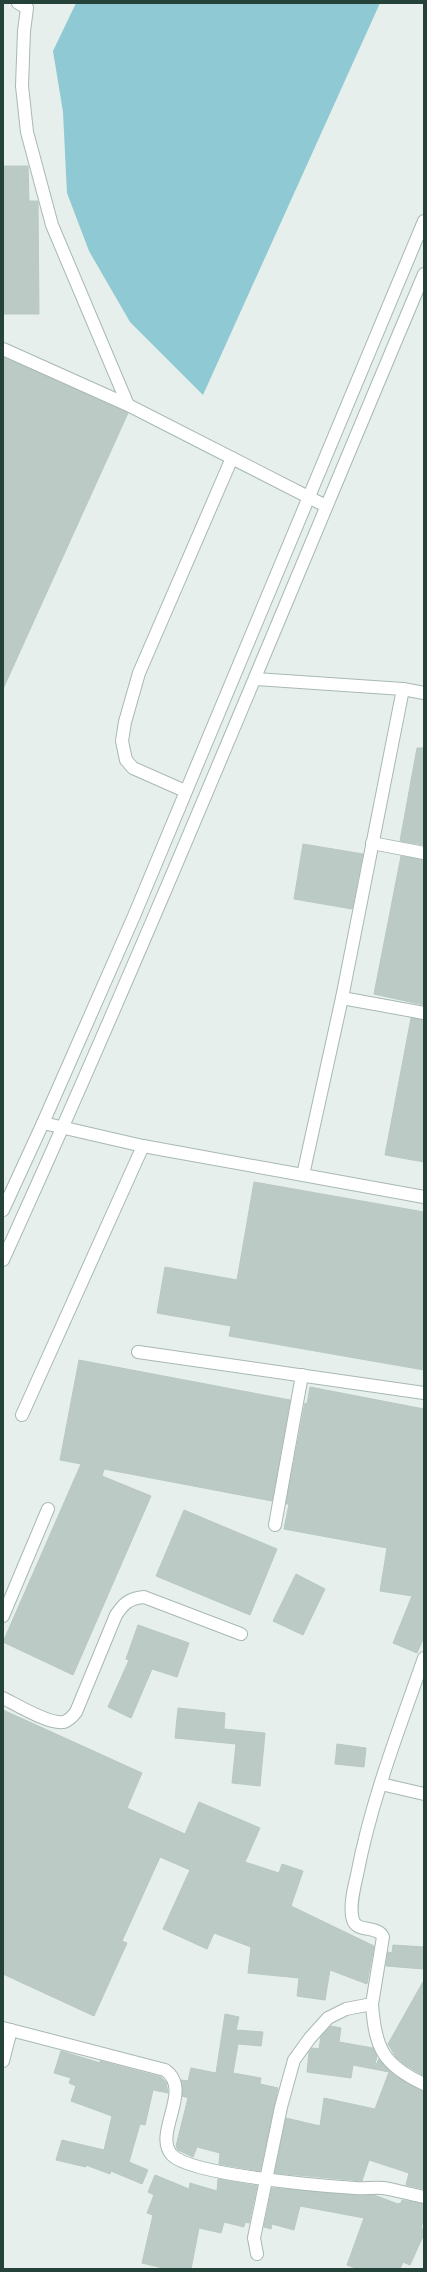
<svg xmlns="http://www.w3.org/2000/svg" width="427" height="2272" font-family="Inter,sans-serif">
<style>
.water{fill:#8ec9d4}
.building{fill:#bbcac4;stroke:#b8c9c2}
.lines{fill:none;stroke-linecap:round;stroke-linejoin:round}
.minor-casing{stroke:#a8b8b2;stroke-width:14}
.minor{stroke:#fff;stroke-width:12}
</style>
<rect width="100%" height="100%" fill="#e6efeb"/>
<!-- water -->
<path class="water" d="M 76,3 L 380,3 L 203,395 L 130,322 L 89,251 L 67,193 L 63,112 L 53,51 Z"/>
<!-- building -->
<g class="building">
<path d="M 3,166 L 28,166 L 29,201 L 38,201 L 39,314 L 3,314 Z"/>
<path d="M 3,357 L 128,413 L 3,689 Z"/>
<path d="M 417,748 L 424,748 L 424,845 L 400,841 Z"/>
<path d="M 303,844 L 363,854 L 352,909 L 294,899 Z"/>
<path d="M 401,856 L 424,860 L 424,1005 L 374,994 Z"/>
<path d="M 411,1018 L 424,1020 L 424,1162 L 385,1155 Z"/>
<path d="M 254,1182 L 424,1212 L 424,1370 L 229,1336 L 231,1326 L 157,1313 L 165,1267 L 237,1280 Z"/>
<path d="M 79,1360 L 290,1400 L 272,1501 L 104,1469 L 102,1476 L 151,1496 L 73,1675 L 3,1642 L 81,1464 L 60,1460 Z"/>
<path d="M 310,1387 L 424,1409 L 424,1637 L 417,1653 L 393,1643 L 412,1596 L 380,1591 L 387,1548 L 284,1529 L 289,1504 L 286,1504 L 305,1403 L 307,1404 Z"/>
<path d="M 184,1510 L 277,1549 L 250,1615 L 156,1576 Z"/>
<path d="M 296,1574 L 325,1589 L 303,1635 L 273,1621 Z"/>
<path d="M 138,1625 L 189,1643 L 177,1677 L 152,1669 L 131,1718 L 108,1707 L 129,1660 L 126,1659 Z"/>
<path d="M 178,1708 L 225,1713 L 224,1729 L 265,1733 L 260,1786 L 232,1783 L 236,1744 L 175,1738 Z"/>
<path d="M 3,1710 L 142,1773 L 127,1808 L 185,1834 L 199,1802 L 260,1828 L 245,1862 L 279,1873 L 282,1864 L 303,1871 L 291,1906 L 374,1946 L 367,1984 L 330,1970 L 325,2000 L 297,1996 L 299,1978 L 248,1973 L 251,1947 L 214,1933 L 207,1949 L 163,1929 L 190,1870 L 160,1857 L 122,1941 L 127,1943 L 94,2016 L 3,1974 Z"/>
<path d="M 337,1744 L 366,1748 L 364,1767 L 335,1764 Z"/>
<path d="M 393,1945 L 424,1947 L 424,1969 L 386,1966 L 388,1952 L 392,1953 Z"/>
<path d="M 424,1980 L 424,2076 L 404,2064 L 396,2057 L 388,2044 Z"/>
<path d="M 225,2014 L 239,2017 L 236,2030 L 263,2032 L 261,2046 L 238,2044 L 233,2073 L 261,2078 L 260,2084 L 278,2088 L 260,2171 L 219,2164 L 220,2153 L 197,2147 L 193,2157 L 178,2150 L 176,2146 L 188,2098 L 182,2096 L 181,2080 L 188,2081 L 191,2068 L 216,2073 Z"/>
<path d="M 331,2026 L 341,2028 L 339,2042 L 373,2048 L 377,2056 L 374,2069 L 379,2059 L 395,2076 L 424,2091 L 424,2189 L 406,2185 L 409,2173 L 369,2160 L 362,2181 L 275,2173 L 286,2118 L 320,2126 L 324,2098 L 375,2109 L 389,2072 L 353,2065 L 351,2078 L 307,2072 L 309,2052 L 312,2048 L 319,2049 L 321,2036 Z"/>
<path d="M 61,2051 L 100,2063 L 100,2061 L 161,2077 L 166,2082 L 168,2093 L 153,2090 L 145,2125 L 140,2124 L 129,2162 L 148,2170 L 142,2184 L 111,2171 L 110,2174 L 86,2165 L 86,2167 L 56,2160 L 62,2140 L 104,2150 L 112,2116 L 71,2101 L 76,2086 L 69,2083 L 71,2078 L 54,2073 Z"/>
<path d="M 155,2175 L 189,2189 L 190,2183 L 217,2191 L 218,2179 L 257,2186 L 249,2223 L 245,2222 L 244,2227 L 224,2222 L 221,2233 L 199,2228 L 191,2269 L 167,2269 L 142,2263 L 153,2215 L 147,2213 L 154,2195 L 148,2192 Z"/>
<path d="M 272,2188 L 338,2194 L 374,2195 L 398,2204 L 401,2203 L 402,2200 L 424,2204 L 424,2218 L 421,2228 L 424,2229 L 424,2234 L 410,2265 L 403,2262 L 400,2269 L 358,2269 L 347,2265 L 364,2218 L 300,2206 L 294,2230 L 272,2224 L 271,2229 L 264,2227 Z"/>
</g>
<g class="lines">
<defs>
<g id="minor">
<path d="M 18,3 L 27,8 L 24,31 L 22,86 L 27,132 L 52,225 L 128,405"/>
<path d="M 3,349 L 128,405 L 326,506"/>
<path d="M 256,679 L 403,689"/>
<path d="M 185,791 L 133,768 L 126,760 L 122,741 L 125,722 L 139,673 L 232,458"/>
<path d="M 372,843 L 424,853"/>
<path d="M 342,998 L 424,1013"/>
<path d="M 43,1123 L 143,1146 L 424,1197"/>
<path d="M 303,1175 L 342,998 L 403,689 L 424,693"/>
<path d="M 3,1210 L 43,1123 L 134,916 L 424,221"/>
<path d="M 3,1260 C 151,935 285,603 424,274"/>
<path d="M 138,1352 L 424,1393"/>
<path d="M 22,1415 L 143,1146"/>
<path d="M 275,1525 L 302,1375"/>
<path d="M 3,1616 L 48,1509"/>
<path d="M 3,1698 C 17,1705 50,1725 64,1722 C 69,1720 73,1716 76,1712 L 116,1615 C 124,1603 130,1598 144,1597 L 241,1634"/>
<path d="M 381,1784 L 424,1794"/>
<path d="M 372,2004 C 375,2048 383,2065 424,2084"/>
<path d="M 3,2028 L 165,2070 C 194,2090 152,2134 172,2155 C 191,2175 323,2186 355,2188 C 364,2189 374,2187 383,2188 C 396,2190 410,2194 424,2197"/>
<path d="M 3,2061 L 11,2030"/>
<path d="M 257,2254 L 254,2238 L 281,2107 L 294,2060 L 310,2038 L 328,2018 L 346,2009 L 372,2004 L 383,1937 C 378,1925 357,1933 353,1920 C 349,1907 354,1888 357,1875 C 371,1801 399,1729 424,1658"/>
</g>
</defs>
<!-- minor casing -->
<use href="#minor" class="minor-casing"/>
<!-- minor -->
<use href="#minor" class="minor"/>
</g>
<!-- border -->
<rect width="427" height="2272" fill="none" stroke="#24423a" stroke-width="8"/>
</svg>
